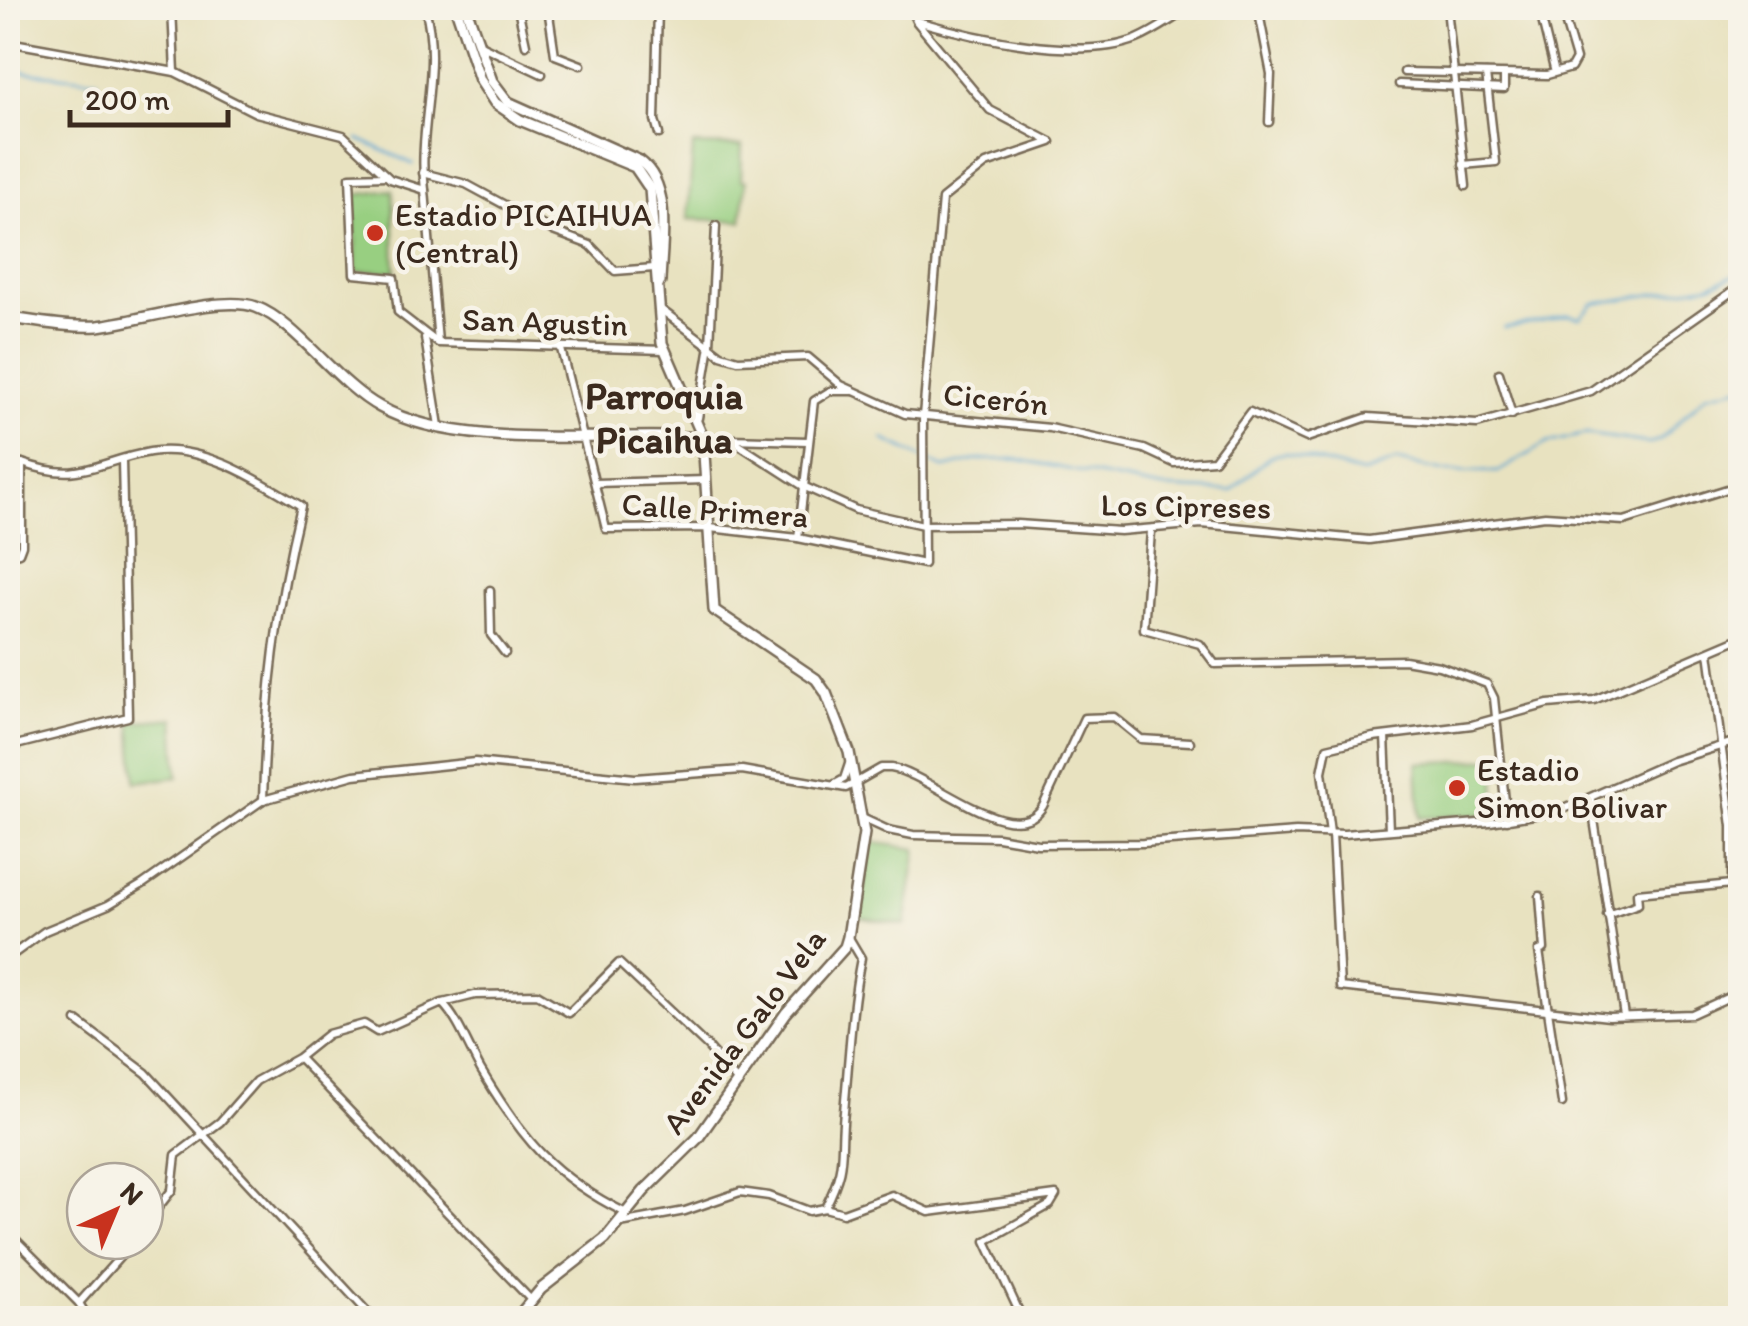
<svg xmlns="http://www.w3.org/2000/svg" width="1748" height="1326" font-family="Itim,sans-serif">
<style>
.green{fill:#98cf81;stroke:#6a7c50;stroke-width:2.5}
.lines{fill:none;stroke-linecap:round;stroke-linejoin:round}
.stream{stroke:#58a4d0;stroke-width:2.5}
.street-casing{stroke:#786a57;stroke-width:11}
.secondary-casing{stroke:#786a57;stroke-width:14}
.street{stroke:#fff;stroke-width:6}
.secondary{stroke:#fff;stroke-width:9}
.poi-dot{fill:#c8321e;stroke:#f7f3e8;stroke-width:4}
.labels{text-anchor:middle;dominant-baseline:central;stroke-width:9;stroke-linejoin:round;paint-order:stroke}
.poi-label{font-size:32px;fill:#3b2a1e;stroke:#f7f3e8;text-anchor:start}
.street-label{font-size:32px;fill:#3b2a1e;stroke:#f7f3e8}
.quarter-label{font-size:38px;font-weight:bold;fill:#3b2a1e;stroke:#f7f3e8}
</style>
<rect width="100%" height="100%" fill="#f7f3e8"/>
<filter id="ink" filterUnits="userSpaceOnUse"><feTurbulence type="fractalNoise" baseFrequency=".01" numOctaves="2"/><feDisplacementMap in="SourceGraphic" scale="20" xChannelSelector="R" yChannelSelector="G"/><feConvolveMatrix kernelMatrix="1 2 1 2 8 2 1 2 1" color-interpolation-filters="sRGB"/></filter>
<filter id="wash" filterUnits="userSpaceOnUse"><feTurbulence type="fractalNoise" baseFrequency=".0048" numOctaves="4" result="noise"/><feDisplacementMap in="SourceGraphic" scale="40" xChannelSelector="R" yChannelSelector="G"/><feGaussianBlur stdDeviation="2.25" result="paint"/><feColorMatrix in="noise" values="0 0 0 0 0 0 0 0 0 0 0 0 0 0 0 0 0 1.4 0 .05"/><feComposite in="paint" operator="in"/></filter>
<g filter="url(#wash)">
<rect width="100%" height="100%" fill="#e8e2c0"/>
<!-- green -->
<g class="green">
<path d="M 693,145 L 742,146 L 741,180 L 746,181 L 742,221 L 688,219 Z"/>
<path d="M 393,190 L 395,271 L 356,272 L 354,195 Z"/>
<path d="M 174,718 L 178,777 L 136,782 L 131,722 Z"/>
<path d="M 1494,759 L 1497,814 L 1420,818 L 1417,763 Z"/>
<path d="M 871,842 L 917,849 L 905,925 L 858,917 Z"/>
</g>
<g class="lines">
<!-- stream -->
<g class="stream">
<path d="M 8,70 L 98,80"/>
<path d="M 358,139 L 413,164"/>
<path d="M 1504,328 L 1569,315 L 1580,318 L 1593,304 L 1710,285 L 1740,273"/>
<path d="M 883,439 L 944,468 L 977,460 L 1016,459 L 1163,488 L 1231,491 L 1270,456 L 1286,453 L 1363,473 L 1397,461 L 1443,471 L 1498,472 L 1547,443 L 1586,434 L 1649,443 L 1660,440 L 1706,395 L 1740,387"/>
</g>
</g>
</g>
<g filter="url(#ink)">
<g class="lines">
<defs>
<g id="street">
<path d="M 172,8 L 175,72"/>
<path d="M 518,8 L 526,45"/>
<path d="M 548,8 L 555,55 L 581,65"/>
<path d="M 658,8 L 655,120 L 659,134"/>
<path d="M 1258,8 L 1271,74 L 1269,122"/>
<path d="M 1447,8 L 1466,186"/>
<path d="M 1539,8 L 1554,69"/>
<path d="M 917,21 C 975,38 1079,62 1137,39 C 1156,31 1173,18 1191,8"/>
<path d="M 8,42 L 175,72 L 256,113 L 343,135 L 390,179 L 425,190 C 417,129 442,68 425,8"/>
<path d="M 478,44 L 542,74"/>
<path d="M 1404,72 L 1547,75 L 1571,68 L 1576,59 L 1561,8"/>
<path d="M 1399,84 L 1504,89 L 1504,75"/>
<path d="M 1463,165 L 1496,162 L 1486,74"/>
<path d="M 423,173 L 466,184 L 553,231 L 590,245 L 615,271 L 654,268"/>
<path d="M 386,176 L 350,177 L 354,274 L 394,278 L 398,312 L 438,343 L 664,350"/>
<path d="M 425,190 L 438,342"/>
<path d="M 659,308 L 721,355 L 738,360 L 808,357 L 841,385 L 905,414 L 1050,428 L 1144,449 L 1174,463 L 1214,460 L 1250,412 L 1307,438 L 1368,417 L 1477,424 L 1591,391 L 1740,286"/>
<path d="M 425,338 L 439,426"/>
<path d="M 561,349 L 606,529 L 710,528 L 798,538 L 924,564 L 923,416 L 942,199 L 986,164 L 1051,142 L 990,110 L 916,21 L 910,8"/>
<path d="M 1499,373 L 1512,415"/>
<path d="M 698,418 L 710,345 L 716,226"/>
<path d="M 703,438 L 730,439 L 803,486 L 856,510 L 923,525 L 1018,524 L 1120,531 L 1202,524 L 1369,540 L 1545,516 L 1624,521 L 1740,485"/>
<path d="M 730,439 L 808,441"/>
<path d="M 22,463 C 82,484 94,462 150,452 C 202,443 260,481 301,506 C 276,609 266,695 263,800"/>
<path d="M 8,464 L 22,463 L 22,545 L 19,553 L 8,555"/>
<path d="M 595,483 L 706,480"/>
<path d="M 1151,531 L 1144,629 L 1200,644 L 1215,664 L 1404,660 L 1439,666 L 1487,684 L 1494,698 L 1507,820"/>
<path d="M 798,538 L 814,401 L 830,391 L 852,391"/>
<path d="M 490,590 L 491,635 L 505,653"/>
<path d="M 1709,652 L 1732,826 L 1732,884 L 1740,958"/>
<path d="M 1385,736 L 1389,830"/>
<path d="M 8,747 L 128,717 L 122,461"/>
<path d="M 835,784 L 844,779 L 849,764"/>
<path d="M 1591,800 L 1624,1016"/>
<path d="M 862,818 L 888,830 L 913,835 L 998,837 L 1038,844 L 1143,843 L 1296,832 L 1344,834 L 1490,822 L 1559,811 L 1672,761 L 1740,740"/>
<path d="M 1330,833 L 1322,772 L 1327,748 L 1373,737 L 1472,725 L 1548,704 L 1594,700 L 1740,638"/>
<path d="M 1332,834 L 1340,987 L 1609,1017 L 1692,1014 L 1740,992"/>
<path d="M 1540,896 L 1544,949 L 1539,951 L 1562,1103"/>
<path d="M 1607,915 L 1638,904 L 1637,893 L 1732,884"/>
<path d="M 8,958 L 45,931 L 108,905 L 143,884 L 263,800 L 354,775 L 475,762 L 635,778 L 742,770 L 846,788 L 881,768 L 891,768 C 931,774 1015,853 1043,806 L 1084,718 L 1114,717 L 1141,739 L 1190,742"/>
<path d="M 443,1003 L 475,995 L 537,994 L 569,1013 L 619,963 L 707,1046 L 739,1083"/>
<path d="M 77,1021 L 146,1073 L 373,1318"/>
<path d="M 299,1058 L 531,1300"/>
<path d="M 825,1208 C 848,1163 839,1158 844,1112 C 849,1060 851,1009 861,958 L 848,936"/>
<path d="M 620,1223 L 685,1211 L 740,1192 L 769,1196 L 809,1211 L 825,1208 L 843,1213 L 892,1195 L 929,1212 L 1056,1195 L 1050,1205 L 986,1241 L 1022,1318"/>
<path d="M 145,1224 L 172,1190 L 176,1155 L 220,1122 L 256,1081 L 298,1058 L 328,1034 L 364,1024 L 377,1032 L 442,1003 C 459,1020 469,1049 481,1070 C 522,1139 553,1177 626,1213"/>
<path d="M 8,1232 L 79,1303 L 88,1318"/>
<path d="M 79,1303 L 134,1241"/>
</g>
<g id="secondary">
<path d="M 456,8 L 480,80 L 495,103 L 520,120 L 635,167 L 650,189 L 662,343 L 703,438 L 714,610 L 816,679 L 826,693 L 849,752 L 864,833 L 848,937 L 845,947 L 786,1013 L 698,1138 L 644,1191 L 605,1239 L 541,1289 L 517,1318"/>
<path d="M 466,8 L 492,81 L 508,102 L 640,161 C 673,186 661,245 660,282"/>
<path d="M 8,318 C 37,321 69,328 98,326 C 137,322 222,294 256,307 C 296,322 336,383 380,407 C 459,452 611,432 703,438"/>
</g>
</defs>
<!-- street casing -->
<use href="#street" class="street-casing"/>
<!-- secondary casing -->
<use href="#secondary" class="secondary-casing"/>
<!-- street -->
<use href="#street" class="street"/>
<!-- secondary -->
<use href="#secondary" class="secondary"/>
</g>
</g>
<!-- markers -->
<g class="poi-dot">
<circle cx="375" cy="233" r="10"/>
<circle cx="1457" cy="788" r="10"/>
</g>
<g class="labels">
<!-- poi labels -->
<g class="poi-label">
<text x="395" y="215">Estadio PICAIHUA<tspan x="395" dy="37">(Central)</tspan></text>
<text x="1477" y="770">Estadio<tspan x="1477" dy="37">Simon Bolivar</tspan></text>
</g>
<!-- street labels -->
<g class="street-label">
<text transform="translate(545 322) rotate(2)">San Agustin</text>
<text transform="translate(996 399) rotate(6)">Cicerón</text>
<text transform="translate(1186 506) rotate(1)">Los Cipreses</text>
<text transform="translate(715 510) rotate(4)">Calle Primera</text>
<text transform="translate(744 1031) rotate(-53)">Avenida Galo Vela</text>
</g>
<!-- quarter labels -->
<g class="quarter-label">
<text x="664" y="396">Parroquia<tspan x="664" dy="44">Picaihua</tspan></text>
</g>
</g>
<!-- margin -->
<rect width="1748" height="1326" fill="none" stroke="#f7f3e8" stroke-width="40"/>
<!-- north arrow -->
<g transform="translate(115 1211) rotate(44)"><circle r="48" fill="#f7f3e8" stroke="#aca397" stroke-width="2.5"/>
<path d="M0-8L18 38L0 25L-18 38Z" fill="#c8321e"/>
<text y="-15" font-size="28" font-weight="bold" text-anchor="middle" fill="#3b2a1e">N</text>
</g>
<!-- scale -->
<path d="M70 110v15h158v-15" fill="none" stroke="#3b2a1e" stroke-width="5"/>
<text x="85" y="110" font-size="30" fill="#3b2a1e" stroke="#f7f3e8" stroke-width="8" paint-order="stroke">200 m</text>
</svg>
